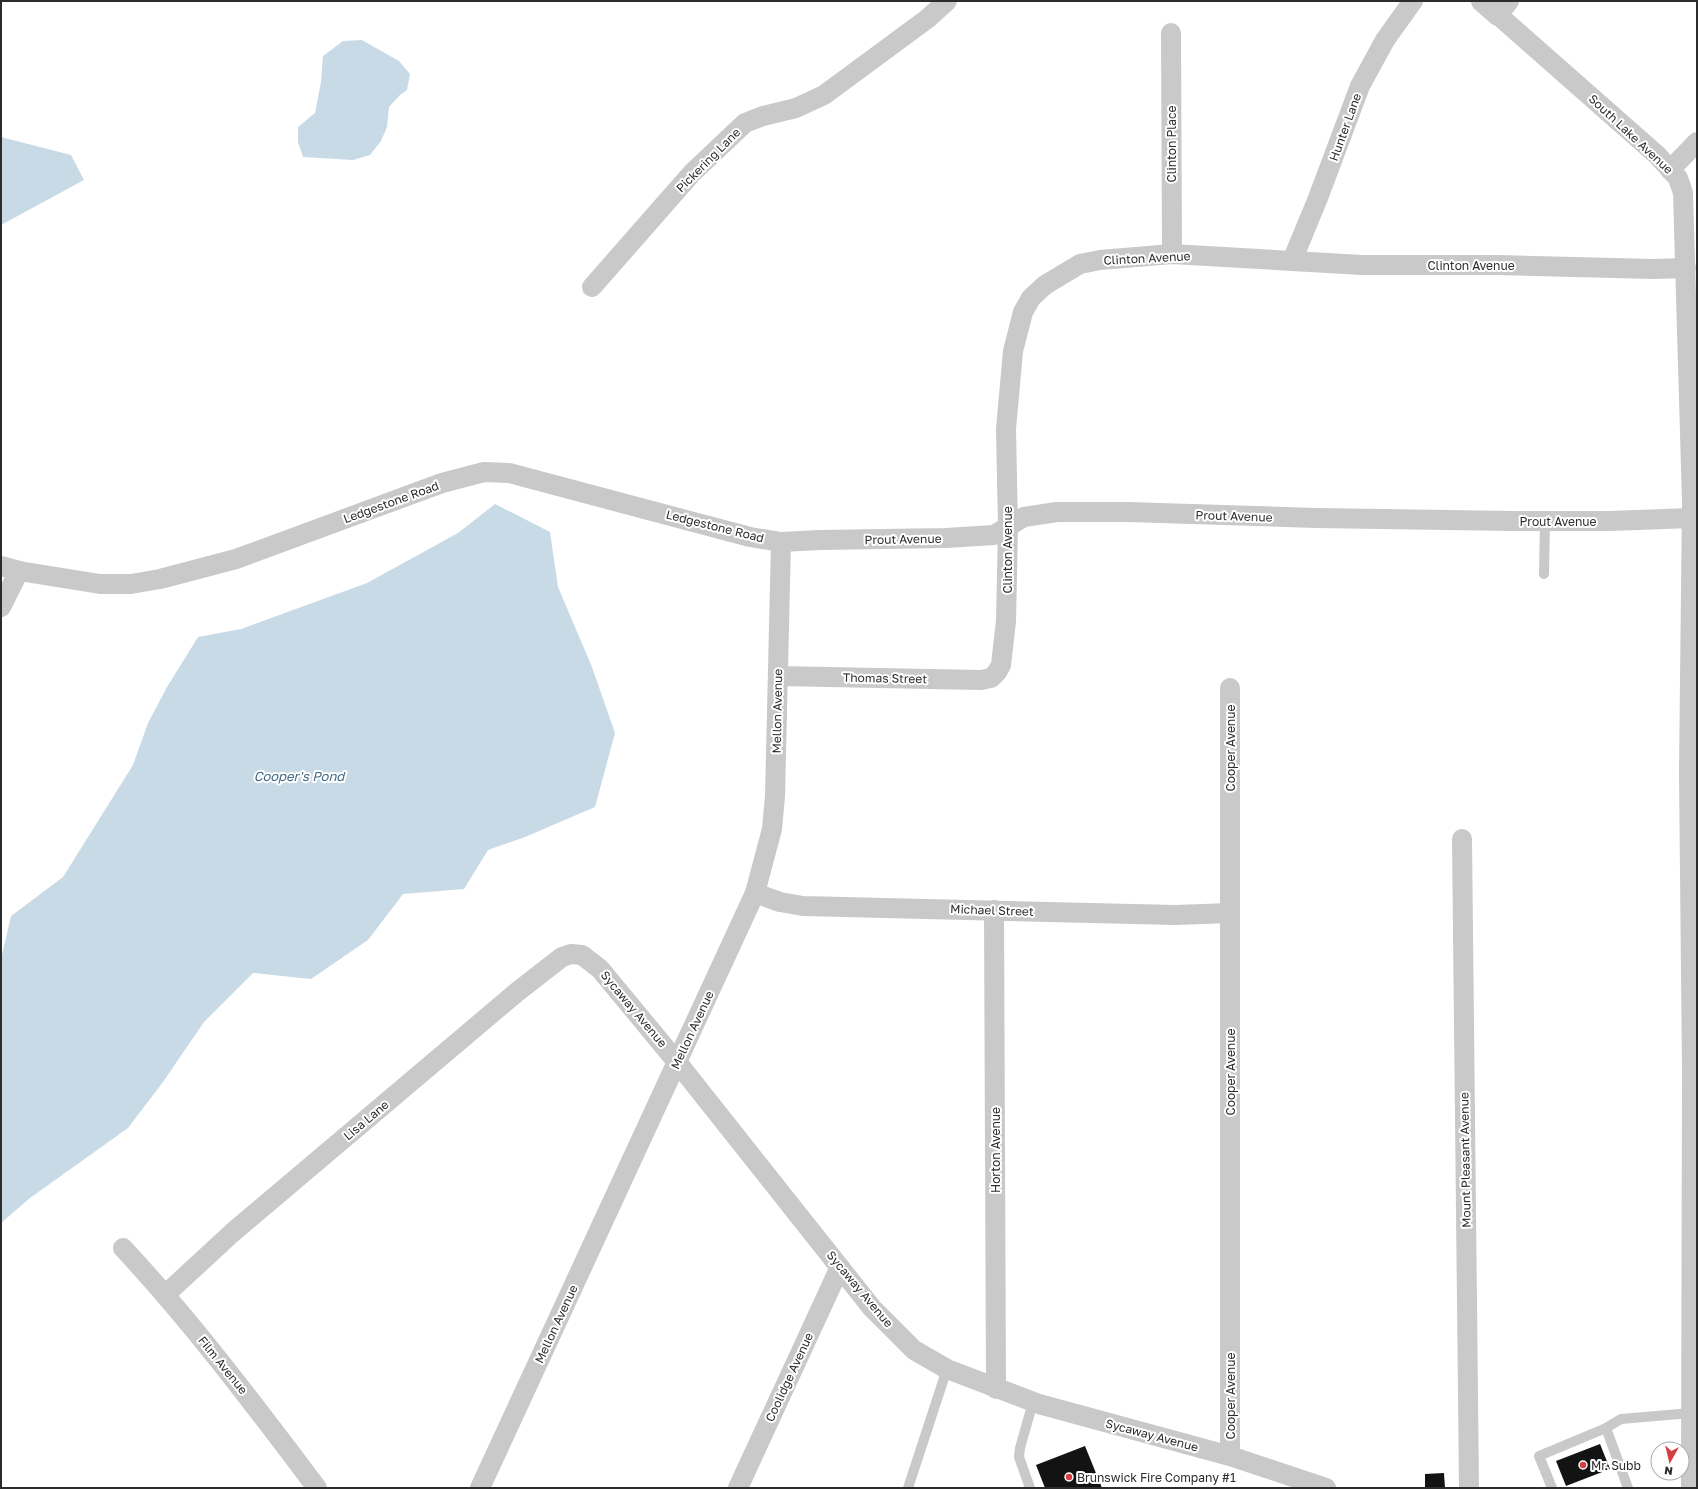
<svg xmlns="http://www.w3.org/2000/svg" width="1698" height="1489" font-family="'Golos Text',sans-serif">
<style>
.water{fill:#c9dae7}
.building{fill:#131313}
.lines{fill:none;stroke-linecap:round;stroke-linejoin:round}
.service{stroke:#c9c9c9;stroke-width:10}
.minor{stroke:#c9c9c9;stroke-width:20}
.tertiary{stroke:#c9c9c9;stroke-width:22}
.poi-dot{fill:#d33f45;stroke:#fff;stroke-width:1.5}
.labels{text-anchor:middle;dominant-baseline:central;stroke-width:4;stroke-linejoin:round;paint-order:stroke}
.street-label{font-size:12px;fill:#2c2c2c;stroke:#fff}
.poi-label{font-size:12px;fill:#2c2c2c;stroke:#fff;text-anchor:start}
.water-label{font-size:13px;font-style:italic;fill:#436a86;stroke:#fff}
</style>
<rect width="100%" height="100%" fill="#fff"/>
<!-- water -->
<g class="water">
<path d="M 362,40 L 399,61 L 410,74 L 407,90 L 400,95 L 389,107 L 387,127 L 381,141 L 370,155 L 353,160 L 303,157 L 298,142 L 298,127 L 315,113 L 321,82 L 323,56 L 343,41 Z"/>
<path d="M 1,137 L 71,155 L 84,180 L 1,225 Z"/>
<path d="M 495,504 L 550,532 L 558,587 L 592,667 L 615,733 L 595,807 L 525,837 L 488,850 L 464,889 L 403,894 L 368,940 L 311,979 L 253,973 L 204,1022 L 163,1082 L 128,1128 L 30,1198 L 1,1223 L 1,959 L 11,916 L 63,877 L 133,765 L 148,723 L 167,687 L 198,637 L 241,629 L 367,583 L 458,533 Z"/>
</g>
<!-- building -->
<g class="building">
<path d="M 1600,1444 L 1610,1469 L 1566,1486 L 1556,1461 Z"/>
<path d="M 1085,1446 L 1102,1488 L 1045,1488 L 1036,1465 Z"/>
<path d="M 1444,1473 L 1445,1488 L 1425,1488 L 1425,1474 Z"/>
</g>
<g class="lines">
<!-- service -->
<g class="service">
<path d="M 1544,574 L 1545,521"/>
<path d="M 1606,1428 L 1621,1419 L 1691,1413"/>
<path d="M 908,1488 L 947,1369"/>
<path d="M 1030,1488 L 1019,1457 L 1020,1448 L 1033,1402"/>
<path d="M 1552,1488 L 1539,1456 L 1606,1428 L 1628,1488"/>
</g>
<!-- minor -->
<g class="minor">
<path d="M 1509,1 L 1498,15 L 1657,155 L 1678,178 L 1683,193 L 1692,502 L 1689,773 L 1692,1070 L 1691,1488"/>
<path d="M 1171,33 L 1172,254"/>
<path d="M 1670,170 L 1697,142"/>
<path d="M 1292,261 L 1318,198 L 1360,86 L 1385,40 L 1413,1"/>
<path d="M 592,287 L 692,173 L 745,123 L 763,116 L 796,108 L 824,95 L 927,19 L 947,1"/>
<path d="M 1,566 L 19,571 L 100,584 L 131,584 L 160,579 L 236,559 L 442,483 L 484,472 L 509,473 L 750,537 L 781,542 L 820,540 L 946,538 L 994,535 L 1024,517 L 1057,512 L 1128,512 L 1316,518 L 1513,521 L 1609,521 L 1692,518"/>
<path d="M 1,607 L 19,571"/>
<path d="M 778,676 L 981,680 L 991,678 L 997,672 L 1001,665 L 1006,621 L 1008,527 L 1006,429 L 1013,351 L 1023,312 L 1031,298 L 1045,285 L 1080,264 L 1100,260 L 1172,254 L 1362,265 L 1496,265 L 1654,269 L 1686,268"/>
<path d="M 1230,688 L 1230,1456"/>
<path d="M 1462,839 L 1469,1488"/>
<path d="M 755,893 L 780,902 L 803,906 L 1176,915 L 1230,913"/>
<path d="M 994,910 L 996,1389"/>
<path d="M 123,1248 C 193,1323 255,1406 317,1488"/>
<path d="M 166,1294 L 232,1233 L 517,992 L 562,957 L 571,954 L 582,955 L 600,969 L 677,1062 L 872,1308 L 914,1350 L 947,1369 L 1039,1404 L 1230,1456 L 1326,1488"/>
<path d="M 480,1488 L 755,893 L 772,829 L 775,796 L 781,542"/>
<path d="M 738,1488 L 840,1267"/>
</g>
<!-- tertiary -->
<path class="tertiary" d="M 1482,1 L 1498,15"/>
</g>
<!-- markers -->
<g class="poi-dot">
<circle cx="1583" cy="1465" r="4"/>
<circle cx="1069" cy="1477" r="4"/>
</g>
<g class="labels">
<!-- street labels -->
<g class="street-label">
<text transform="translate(1345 127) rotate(-70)">Hunter Lane</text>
<text transform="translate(1631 134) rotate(43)">South Lake Avenue</text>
<text transform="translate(1171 144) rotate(-90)">Clinton Place</text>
<text transform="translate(708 160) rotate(-45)">Pickering Lane</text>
<text transform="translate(1147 258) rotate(-3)">Clinton Avenue</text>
<text x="1471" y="265">Clinton Avenue</text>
<text transform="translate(391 502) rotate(-20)">Ledgestone Road</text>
<text transform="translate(1234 516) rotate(2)">Prout Avenue</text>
<text x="1558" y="521">Prout Avenue</text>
<text transform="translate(715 526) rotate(14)">Ledgestone Road</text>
<text transform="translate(903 539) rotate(-1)">Prout Avenue</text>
<text transform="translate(1007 550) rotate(-90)">Clinton Avenue</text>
<text transform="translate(885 678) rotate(1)">Thomas Street</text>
<text transform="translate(777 711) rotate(-89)">Mellon Avenue</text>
<text transform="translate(1230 748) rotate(-90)">Cooper Avenue</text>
<text transform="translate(992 910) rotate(2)">Michael Street</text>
<text transform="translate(634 1009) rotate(50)">Sycaway Avenue</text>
<text transform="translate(692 1030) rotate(-65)">Mellon Avenue</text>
<text transform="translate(1230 1072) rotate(-90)">Cooper Avenue</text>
<text transform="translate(366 1120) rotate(-40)">Lisa Lane</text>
<text transform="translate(995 1150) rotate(-90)">Horton Avenue</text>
<text transform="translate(1465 1160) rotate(-91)">Mount Pleasant Avenue</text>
<text transform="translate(860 1289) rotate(50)">Sycaway Avenue</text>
<text transform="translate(556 1324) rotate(-65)">Mellon Avenue</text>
<text transform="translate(223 1365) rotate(51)">Film Avenue</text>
<text transform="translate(789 1377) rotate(-65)">Coolidge Avenue</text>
<text transform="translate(1230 1396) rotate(-90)">Cooper Avenue</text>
<text transform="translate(1152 1435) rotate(15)">Sycaway Avenue</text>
</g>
<!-- poi labels -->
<g class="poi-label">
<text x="1591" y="1465">Mr. Subb</text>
<text x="1077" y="1477">Brunswick Fire Company #1</text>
</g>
<!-- water labels -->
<g class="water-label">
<text x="299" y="776">Cooper's Pond</text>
</g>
</g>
<!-- border -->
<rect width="1698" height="1489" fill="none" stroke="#2c2c2c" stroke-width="4"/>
<!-- north arrow -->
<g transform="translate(1670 1461) rotate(188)"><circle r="19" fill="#ffffff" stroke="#ababab"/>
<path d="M0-3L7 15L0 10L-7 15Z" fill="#d33f45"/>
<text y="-6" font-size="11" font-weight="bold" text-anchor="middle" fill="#2c2c2c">N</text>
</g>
</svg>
